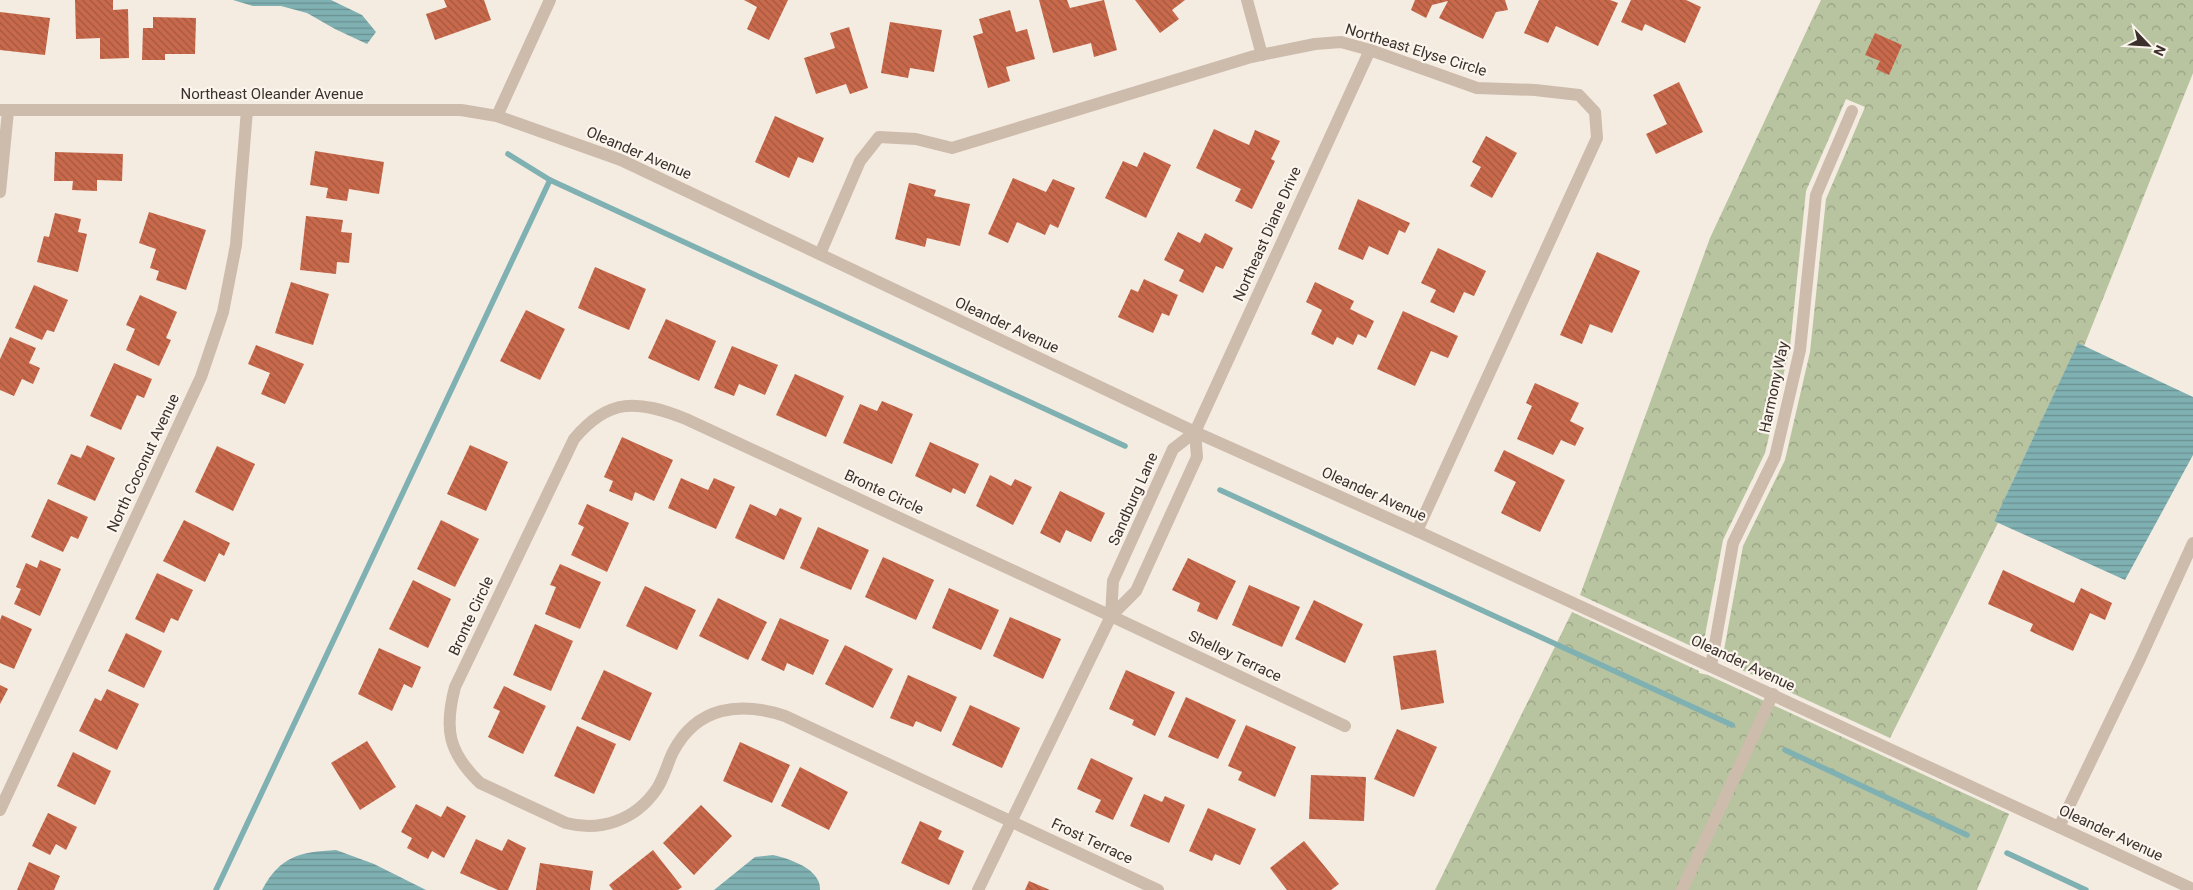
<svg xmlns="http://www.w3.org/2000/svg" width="2193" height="890" font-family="Roboto,sans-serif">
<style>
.forest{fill:url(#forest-crowns)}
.water{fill:url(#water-rules)}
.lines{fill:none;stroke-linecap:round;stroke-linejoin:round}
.stream{stroke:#7fb0b2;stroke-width:5.5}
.building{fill:url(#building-back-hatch)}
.minor{stroke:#cdbbac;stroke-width:12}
.labels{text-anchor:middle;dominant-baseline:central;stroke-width:4.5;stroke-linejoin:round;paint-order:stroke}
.street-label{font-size:15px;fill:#3b302b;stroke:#fbf5ee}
</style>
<defs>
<pattern id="forest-crowns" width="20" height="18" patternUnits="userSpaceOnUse" patternTransform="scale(1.25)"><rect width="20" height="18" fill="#b8c4a0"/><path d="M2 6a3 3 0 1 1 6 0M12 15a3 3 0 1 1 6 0" fill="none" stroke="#97a083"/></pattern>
<pattern id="water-rules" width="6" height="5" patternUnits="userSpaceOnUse" patternTransform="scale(1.25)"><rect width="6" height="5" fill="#7fb0b2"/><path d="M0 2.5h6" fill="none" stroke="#699091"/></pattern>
<pattern id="building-back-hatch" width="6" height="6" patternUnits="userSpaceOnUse" patternTransform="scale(1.25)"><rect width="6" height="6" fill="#c8694b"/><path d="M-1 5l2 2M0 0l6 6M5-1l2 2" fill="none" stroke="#a4573f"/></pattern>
</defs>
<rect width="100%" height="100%" fill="#f4ebe1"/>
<!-- forest -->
<g class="forest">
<path d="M 1821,0 L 2193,0 L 2193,73 L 2084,346 L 2078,344 L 1994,521 L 1998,523 L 1890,738 L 1722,661 L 1743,546 L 1785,460 L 1810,352 L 1826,199 L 1865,107 L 1846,99 L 1806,191 L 1790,347 L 1765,453 L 1723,540 L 1702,651 L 1580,595 L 1710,238 Z"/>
<path d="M 1572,612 L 1699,671 L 1699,673 L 1708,675 L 2009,814 L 1977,890 L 1435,890 Z"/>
</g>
<!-- water -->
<g class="water">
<path d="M 233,0 L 331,0 L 362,15 L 376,32 L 367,44 L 335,29 L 307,13 L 281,6 L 253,6 Z"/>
<path d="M 2078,343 L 2193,397 L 2193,455 L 2125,580 L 1994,521 Z"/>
<path d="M 336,850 L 374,864 L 426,890 L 262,890 C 280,856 300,852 336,850 Z"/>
<path d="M 773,855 C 790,859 821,869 820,890 L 714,890 L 755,857 Z"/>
</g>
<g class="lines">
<!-- stream -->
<g class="stream">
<path d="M 508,154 L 550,180 L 1125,446"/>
<path d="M 1220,490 L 1732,725"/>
<path d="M 1785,750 L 1967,835"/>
<path d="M 2007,853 L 2086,890"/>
<path d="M 216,890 L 550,180"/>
</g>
</g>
<!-- building -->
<g class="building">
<path d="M 75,0 L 113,0 L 113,10 L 128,9 L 129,58 L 100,59 L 100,38 L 76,39 Z"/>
<path d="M 444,0 L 484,0 L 491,20 L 435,40 L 426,14 L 447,7 Z"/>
<path d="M 744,0 L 788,0 L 769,40 L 747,29 L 757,7 Z"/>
<path d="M 1039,0 L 1067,0 L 1070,8 L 1104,0 L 1117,50 L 1094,57 L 1091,43 L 1053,53 Z"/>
<path d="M 1135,0 L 1185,0 L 1172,10 L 1179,19 L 1160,33 Z"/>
<path d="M 1415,0 L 1505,0 L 1508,10 L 1496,12 L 1483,39 L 1439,18 L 1448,1 L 1432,5 L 1426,18 L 1411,10 Z"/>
<path d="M 1539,0 L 1610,0 L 1618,3 L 1598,46 L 1556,26 L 1548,43 L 1524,33 Z"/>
<path d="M 1631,0 L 1686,0 L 1701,7 L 1685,43 L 1645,24 L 1642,31 L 1621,22 Z"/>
<path d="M 1010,10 L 1016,32 L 1027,29 L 1035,59 L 1006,67 L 1010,81 L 988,88 L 973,36 L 983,33 L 979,19 Z"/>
<path d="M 0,12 L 50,18 L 45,55 L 0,50 Z"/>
<path d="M 153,17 L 196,18 L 195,54 L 165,54 L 165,60 L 142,60 L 143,28 L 153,28 Z"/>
<path d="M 890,22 L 942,30 L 934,72 L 910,68 L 908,78 L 881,73 Z"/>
<path d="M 849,27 L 868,88 L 850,94 L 846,84 L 816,94 L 804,58 L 835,48 L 830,33 Z"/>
<path d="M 1875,33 L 1902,45 L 1889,75 L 1876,69 L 1880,61 L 1865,55 Z"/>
<path d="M 1679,82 L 1703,132 L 1656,154 L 1646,134 L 1667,124 L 1653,95 Z"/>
<path d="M 775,116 L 824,138 L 813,163 L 798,157 L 789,178 L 755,162 Z"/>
<path d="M 1214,129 L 1249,145 L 1255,130 L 1280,141 L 1271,159 L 1275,161 L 1252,209 L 1235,201 L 1241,189 L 1196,168 Z"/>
<path d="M 1486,136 L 1517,153 L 1492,198 L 1470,186 L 1481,167 L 1472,162 Z"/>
<path d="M 315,151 L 384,162 L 379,194 L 349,189 L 347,201 L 326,198 L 328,188 L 310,185 Z"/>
<path d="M 55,152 L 123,154 L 122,181 L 97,180 L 97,191 L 72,190 L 73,181 L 54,181 Z"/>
<path d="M 1144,152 L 1171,165 L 1146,218 L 1105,198 L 1123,161 L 1137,167 Z"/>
<path d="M 1013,178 L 1046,192 L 1053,179 L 1075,188 L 1058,228 L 1050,224 L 1045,235 L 1017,222 L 1008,243 L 988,234 Z"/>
<path d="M 909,183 L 936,190 L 934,196 L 970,204 L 960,246 L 927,238 L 925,247 L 895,239 Z"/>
<path d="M 1358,199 L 1410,223 L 1405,233 L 1399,230 L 1388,255 L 1369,246 L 1363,260 L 1338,249 Z"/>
<path d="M 149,212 L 206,230 L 186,290 L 156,280 L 159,271 L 150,268 L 156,249 L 139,243 Z"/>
<path d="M 55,213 L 81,219 L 78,232 L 87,234 L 78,272 L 37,262 L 44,236 L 49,237 Z"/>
<path d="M 306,216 L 343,220 L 341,232 L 352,233 L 349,263 L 337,262 L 336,274 L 300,270 Z"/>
<path d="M 1178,232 L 1200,243 L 1205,233 L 1233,248 L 1223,269 L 1216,266 L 1203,293 L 1179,281 L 1184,270 L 1164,260 Z"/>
<path d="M 1438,248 L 1486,271 L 1474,296 L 1464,292 L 1454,313 L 1430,302 L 1436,290 L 1421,283 Z"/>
<path d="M 1597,252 L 1640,271 L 1612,333 L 1590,324 L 1582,344 L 1560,335 Z"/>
<path d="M 595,267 L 646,289 L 629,330 L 578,308 Z"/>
<path d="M 1144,279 L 1178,295 L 1169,316 L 1162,313 L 1153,333 L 1118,317 L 1131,289 L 1138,292 Z"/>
<path d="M 291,282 L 329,294 L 313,345 L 275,333 Z"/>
<path d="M 1315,282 L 1354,301 L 1350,309 L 1374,321 L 1366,338 L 1358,334 L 1353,345 L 1337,337 L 1333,345 L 1311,334 L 1322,310 L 1306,302 Z"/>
<path d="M 34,285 L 68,300 L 54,332 L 47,330 L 42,340 L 15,328 Z"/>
<path d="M 140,295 L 177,312 L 166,338 L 171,340 L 159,366 L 126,350 L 135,329 L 126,325 Z"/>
<path d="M 526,310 L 565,329 L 540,380 L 500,361 Z"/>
<path d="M 1403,311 L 1458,336 L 1448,358 L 1431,351 L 1415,386 L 1377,369 Z"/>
<path d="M 666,319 L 716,341 L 699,381 L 648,358 Z"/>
<path d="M 10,337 L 36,348 L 29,363 L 40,368 L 33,384 L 22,379 L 14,396 L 0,390 L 0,359 Z"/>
<path d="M 256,345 L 304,364 L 285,404 L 261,394 L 270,373 L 248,364 Z"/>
<path d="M 732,346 L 778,365 L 765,395 L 739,384 L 734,396 L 714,388 Z"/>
<path d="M 114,363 L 152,379 L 144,398 L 137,395 L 121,430 L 90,416 Z"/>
<path d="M 795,374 L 844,396 L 826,437 L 776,415 Z"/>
<path d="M 1535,383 L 1579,403 L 1570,421 L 1584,428 L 1575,446 L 1561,440 L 1553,455 L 1517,439 L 1532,406 L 1526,403 Z"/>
<path d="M 882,401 L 913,414 L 892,464 L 843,443 L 860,404 L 877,411 Z"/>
<path d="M 622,437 L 673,460 L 654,501 L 635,492 L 632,501 L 609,491 L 613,481 L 604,477 Z"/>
<path d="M 930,442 L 979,464 L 965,494 L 953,488 L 951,493 L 915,476 Z"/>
<path d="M 87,445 L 115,458 L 95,501 L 57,484 L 71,454 L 81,458 Z"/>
<path d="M 470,445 L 508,462 L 486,511 L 447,494 Z"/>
<path d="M 217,446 L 255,464 L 233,511 L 195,492 Z"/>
<path d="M 1504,450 L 1565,480 L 1540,532 L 1501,513 L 1516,482 L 1494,471 Z"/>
<path d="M 990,475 L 1011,486 L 1015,479 L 1032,487 L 1013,525 L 976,506 Z"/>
<path d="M 681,478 L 708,490 L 714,478 L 735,487 L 716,529 L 668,508 Z"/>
<path d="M 1060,491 L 1105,513 L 1091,542 L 1066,530 L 1060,543 L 1040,533 Z"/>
<path d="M 48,499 L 88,517 L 78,539 L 71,536 L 63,552 L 31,537 Z"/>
<path d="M 587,504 L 629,523 L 607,572 L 571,555 L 584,527 L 578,524 Z"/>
<path d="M 750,504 L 776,516 L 780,508 L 802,518 L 784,560 L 735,538 Z"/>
<path d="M 184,520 L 230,543 L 224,556 L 219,553 L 205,582 L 163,561 Z"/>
<path d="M 441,520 L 479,539 L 455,587 L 417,569 Z"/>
<path d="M 818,527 L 869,550 L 851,590 L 800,568 Z"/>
<path d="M 883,557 L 934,580 L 916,620 L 865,597 Z"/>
<path d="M 1188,558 L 1236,581 L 1217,620 L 1197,611 L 1200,603 L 1172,590 Z"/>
<path d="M 40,560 L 61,569 L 40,616 L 14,604 L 21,589 L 16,587 L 26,563 L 37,568 Z"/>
<path d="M 560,564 L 601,582 L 580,629 L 545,614 L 556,587 L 550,585 Z"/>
<path d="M 2003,570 L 2074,603 L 2081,588 L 2112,603 L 2105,620 L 2090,613 L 2073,651 L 2030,631 L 2033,624 L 1988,604 Z"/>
<path d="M 157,573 L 193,590 L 178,621 L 171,618 L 164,633 L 135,619 Z"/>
<path d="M 413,580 L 451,599 L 428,648 L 389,629 Z"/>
<path d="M 1249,585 L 1300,607 L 1282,647 L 1232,625 Z"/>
<path d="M 645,586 L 696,610 L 677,650 L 626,626 Z"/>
<path d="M 949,588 L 999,610 L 981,650 L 932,628 Z"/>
<path d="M 718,598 L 767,622 L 748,660 L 699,636 Z"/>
<path d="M 1314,600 L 1363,624 L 1345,663 L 1295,639 Z"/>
<path d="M 2,615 L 32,629 L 14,669 L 0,663 L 0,620 Z"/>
<path d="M 1010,617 L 1061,639 L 1043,679 L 993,656 Z"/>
<path d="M 780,618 L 829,640 L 813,675 L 787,663 L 784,671 L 761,660 Z"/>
<path d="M 535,624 L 573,641 L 551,691 L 513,675 Z"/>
<path d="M 126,633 L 162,651 L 144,688 L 108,671 Z"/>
<path d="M 845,645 L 893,669 L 873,708 L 825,684 Z"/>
<path d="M 379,648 L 421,667 L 412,688 L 404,684 L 392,711 L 358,694 Z"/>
<path d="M 1436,650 L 1444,703 L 1401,710 L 1393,656 Z"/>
<path d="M 604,670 L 652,693 L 630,741 L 581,719 Z"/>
<path d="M 1126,670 L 1175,692 L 1155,736 L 1132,725 L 1134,720 L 1109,709 Z"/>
<path d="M 908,675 L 957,697 L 941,732 L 916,721 L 913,727 L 890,718 Z"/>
<path d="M 0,685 L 8,689 L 0,704 Z"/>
<path d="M 504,686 L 546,706 L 523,754 L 488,737 L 500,711 L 493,708 Z"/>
<path d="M 107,689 L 139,704 L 117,750 L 79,731 L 95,698 L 101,701 Z"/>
<path d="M 1186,697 L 1236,720 L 1218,759 L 1168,737 Z"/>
<path d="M 970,705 L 1020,728 L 1002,768 L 952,745 Z"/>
<path d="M 1246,725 L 1296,747 L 1275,797 L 1238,780 L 1242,772 L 1228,766 Z"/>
<path d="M 577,726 L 616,744 L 594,794 L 554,776 Z"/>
<path d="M 1397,729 L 1437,747 L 1414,797 L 1374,779 Z"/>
<path d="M 367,741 L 396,787 L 360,810 L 331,763 Z"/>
<path d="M 740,742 L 790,765 L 772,803 L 723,781 Z"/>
<path d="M 73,752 L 111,771 L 95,805 L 57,786 Z"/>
<path d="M 1091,758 L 1133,778 L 1113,820 L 1095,812 L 1101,800 L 1077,789 Z"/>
<path d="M 800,767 L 848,792 L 829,830 L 781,806 Z"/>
<path d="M 1311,775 L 1366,777 L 1364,821 L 1309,819 Z"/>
<path d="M 1144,794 L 1162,802 L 1165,796 L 1185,805 L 1169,843 L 1130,826 Z"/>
<path d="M 416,804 L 441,817 L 447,806 L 466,816 L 444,858 L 432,851 L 428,859 L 407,848 L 412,838 L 401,832 Z"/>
<path d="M 701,805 L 732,836 L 694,875 L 663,843 Z"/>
<path d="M 1208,808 L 1256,829 L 1240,865 L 1215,854 L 1212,861 L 1189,851 Z"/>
<path d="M 48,813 L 77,827 L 66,850 L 56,844 L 50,855 L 32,846 Z"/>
<path d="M 920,821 L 942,831 L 938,839 L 964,851 L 949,885 L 901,863 Z"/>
<path d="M 476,839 L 502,851 L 508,839 L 526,848 L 508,890 L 498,890 L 460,873 Z"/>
<path d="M 1304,841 L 1339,884 L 1331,890 L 1287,890 L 1270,868 Z"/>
<path d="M 653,850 L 682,887 L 678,890 L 613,890 L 609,885 Z"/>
<path d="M 29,862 L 60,876 L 54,890 L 17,890 Z"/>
<path d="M 540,863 L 593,871 L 590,890 L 536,890 Z"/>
<path d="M 1029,881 L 1050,890 L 1025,890 Z"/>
</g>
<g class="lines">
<!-- minor -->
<g class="minor">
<path d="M 1247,0 L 1262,55"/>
<path d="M 0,110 L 461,110 L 497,116 L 621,160 L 1195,432 L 1417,531 L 2193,889"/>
<path d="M 497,116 L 550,0"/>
<path d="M 0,192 L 8,111"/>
<path d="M 820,254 L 860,161 L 879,137 L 916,139 L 952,148 L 1251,57 L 1315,44 L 1341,42 L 1370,50 L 1477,88 L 1535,90 L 1579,95 L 1595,112 L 1597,138 L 1417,531"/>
<path d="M 1111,616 L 1113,581 L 1173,449 L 1195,432"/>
<path d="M 1711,666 L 1733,543 L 1775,457 L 1800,350 L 1816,195 L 1852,111"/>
<path d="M 0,810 L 201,377 L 223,312 L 236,245 L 247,110"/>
<path d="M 2059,827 L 2140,659 L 2193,543"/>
<path d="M 978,890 L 1111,616 L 1136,591 L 1197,457 L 1195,432 L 1370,50"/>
<path d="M 1158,890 L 785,716 C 740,701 697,706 673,752 C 667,764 664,779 656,790 C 635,820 601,832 566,823 L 480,783 C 448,752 444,729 455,687 L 574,439 C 609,397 638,400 686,419 L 1111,616 L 1345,726"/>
<path d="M 1682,890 L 1773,694"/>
</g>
</g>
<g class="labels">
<!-- street labels -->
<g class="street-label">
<text transform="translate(1416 50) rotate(17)">Northeast Elyse Circle</text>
<text x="272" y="94">Northeast Oleander Avenue</text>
<text transform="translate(639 153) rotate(23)">Oleander Avenue</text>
<text transform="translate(1267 234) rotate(-66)">Northeast Diane Drive</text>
<text transform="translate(1007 325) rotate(25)">Oleander Avenue</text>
<text transform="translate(1774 387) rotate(-78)">Harmony Way</text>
<text transform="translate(143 463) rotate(-65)">North Coconut Avenue</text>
<text transform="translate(884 492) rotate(25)">Bronte Circle</text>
<text transform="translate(1374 494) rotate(24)">Oleander Avenue</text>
<text transform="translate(1133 499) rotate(-66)">Sandburg Lane</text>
<text transform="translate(471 616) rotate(-65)">Bronte Circle</text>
<text transform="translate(1235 656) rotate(25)">Shelley Terrace</text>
<text transform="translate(1743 663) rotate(25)">Oleander Avenue</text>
<text transform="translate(2111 833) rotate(25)">Oleander Avenue</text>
<text transform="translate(1092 841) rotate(25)">Frost Terrace</text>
</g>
</g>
<!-- north arrow -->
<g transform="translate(2148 45) rotate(115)" stroke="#fbf5ee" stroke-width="4" paint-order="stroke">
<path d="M0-4L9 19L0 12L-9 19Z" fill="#3b302b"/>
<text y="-8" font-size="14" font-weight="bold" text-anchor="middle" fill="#3b302b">N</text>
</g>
</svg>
